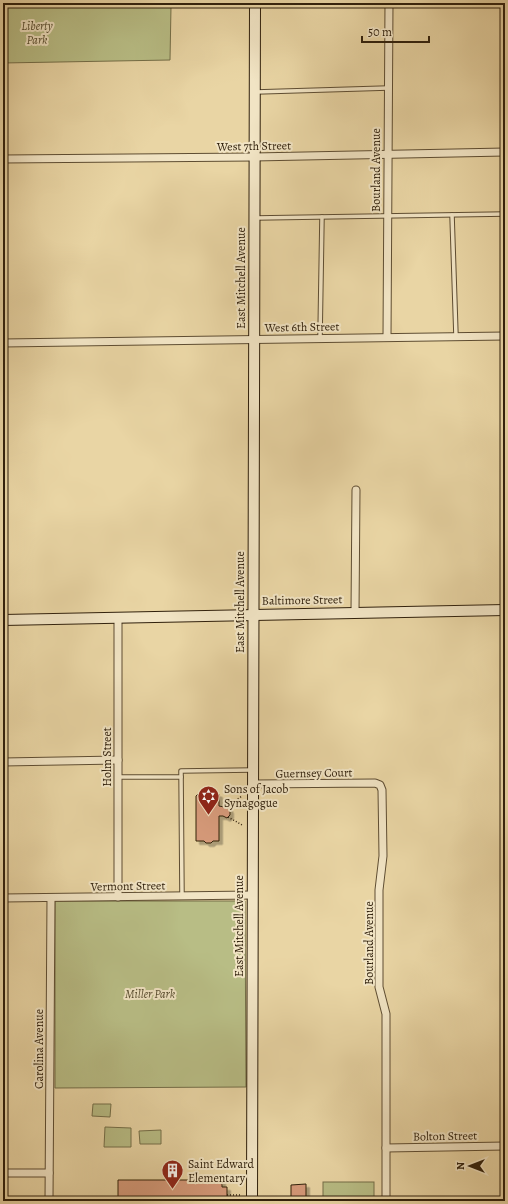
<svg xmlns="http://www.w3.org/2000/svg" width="508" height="1204" font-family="Alegreya,serif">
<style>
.green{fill:#b8bd85;stroke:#746e48}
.building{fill:#d69a7a;stroke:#30200c;filter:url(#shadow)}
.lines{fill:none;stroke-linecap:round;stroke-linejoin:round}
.lane-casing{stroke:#5e4d32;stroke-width:5.5}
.street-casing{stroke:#5e4d32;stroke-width:9}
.secondary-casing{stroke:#30200c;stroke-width:12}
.path{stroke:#30200c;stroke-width:1.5;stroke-dasharray:1 2;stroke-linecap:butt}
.lane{stroke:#f1e4c4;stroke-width:3.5}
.street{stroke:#f1e4c4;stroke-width:7}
.secondary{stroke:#f1e4c4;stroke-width:10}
.labels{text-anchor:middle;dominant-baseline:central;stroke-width:4;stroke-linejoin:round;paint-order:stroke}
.park-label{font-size:12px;font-style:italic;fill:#52472a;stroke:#f1e4c4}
.street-label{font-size:12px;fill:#30200c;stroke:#f1e4c4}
.poi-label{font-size:12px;fill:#30200c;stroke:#f1e4c4;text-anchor:start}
</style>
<defs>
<filter id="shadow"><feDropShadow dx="3.5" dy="3.5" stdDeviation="0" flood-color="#0004"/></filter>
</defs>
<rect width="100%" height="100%" fill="#e9d5a4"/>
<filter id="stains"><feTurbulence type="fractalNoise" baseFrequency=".005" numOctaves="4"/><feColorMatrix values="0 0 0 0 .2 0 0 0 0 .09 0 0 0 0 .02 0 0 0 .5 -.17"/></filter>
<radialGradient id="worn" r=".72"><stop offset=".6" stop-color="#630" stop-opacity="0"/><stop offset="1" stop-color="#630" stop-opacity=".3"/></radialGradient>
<!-- green -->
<g class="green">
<path d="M 3,3 L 246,3 L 246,7 L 171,7 L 170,60 L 3,63 Z"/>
<path d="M 55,901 L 245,901 L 246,1087 L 55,1088 Z"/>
<path d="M 93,1104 L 111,1104 L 110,1117 L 92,1116 Z"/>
<path d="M 105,1127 L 131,1128 L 131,1147 L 104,1147 Z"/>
<path d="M 161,1130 L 161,1144 L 140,1144 L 139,1131 Z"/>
<rect x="323" y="1182" width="51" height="19"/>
</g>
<!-- building -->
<g class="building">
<path d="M 210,791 L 219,794 L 219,806 L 224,807 L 226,805 L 228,806 L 230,810 L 230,815 L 227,818 L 223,816 L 219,816 L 219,841 L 213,841 L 211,843 L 206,843 L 204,841 L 196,841 L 196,796 L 198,794 Z"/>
<path d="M 118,1180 L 222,1180 L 222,1187 L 227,1187 L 227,1201 L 118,1201 Z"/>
<path d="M 306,1184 L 306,1197 L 291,1197 L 291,1185 Z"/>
</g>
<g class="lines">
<defs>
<g id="lane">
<path d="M 256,92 L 388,88"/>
<path d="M 452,215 L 456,336"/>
<path d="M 256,218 L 505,214"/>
<path d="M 320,338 L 322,217"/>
<path d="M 118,777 L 181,777"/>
<path d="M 182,896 L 181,771 L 252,770"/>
<path d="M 254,1201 L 272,1201"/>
</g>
<g id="street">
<path d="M 3,159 L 254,157 L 505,152"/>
<path d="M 387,337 L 389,3"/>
<path d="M 3,343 L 505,336"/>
<path d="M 355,613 L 356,490"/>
<path d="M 3,762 L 118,760"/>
<path d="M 253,784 L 375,783 L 380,785 L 382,790 L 383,856 L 379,890 L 379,987 L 386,1014 L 386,1201"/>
<path d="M 118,897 L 118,618"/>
<path d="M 3,898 L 253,895"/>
<path d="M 386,1148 L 505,1146"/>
<path d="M 3,1173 L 49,1173"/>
<path d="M 49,1201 L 51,898"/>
</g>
<g id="secondary">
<path d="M 3,620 L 505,610"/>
<path d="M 252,1201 L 255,3"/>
</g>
</defs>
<!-- lane casing -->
<use href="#lane" class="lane-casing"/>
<!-- street casing -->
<use href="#street" class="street-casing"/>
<!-- secondary casing -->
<use href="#secondary" class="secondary-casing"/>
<!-- path -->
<g class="path">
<path d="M 228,806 L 242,796"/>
<path d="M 228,817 L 242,825"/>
<path d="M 227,1195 L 241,1195"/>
</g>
<!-- lane -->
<use href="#lane" class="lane"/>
<!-- street -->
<use href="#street" class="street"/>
<!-- secondary -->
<use href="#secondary" class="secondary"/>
</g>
<!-- icons -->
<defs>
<symbol id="synagogue-pin" viewBox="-11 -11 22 30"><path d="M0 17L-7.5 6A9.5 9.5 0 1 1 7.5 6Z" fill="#8f2418" stroke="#f1e4c4"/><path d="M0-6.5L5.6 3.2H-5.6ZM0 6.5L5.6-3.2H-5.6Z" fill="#fff"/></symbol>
<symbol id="building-pin" viewBox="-11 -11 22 30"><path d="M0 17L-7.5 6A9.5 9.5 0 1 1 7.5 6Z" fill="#8f2418" stroke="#f1e4c4"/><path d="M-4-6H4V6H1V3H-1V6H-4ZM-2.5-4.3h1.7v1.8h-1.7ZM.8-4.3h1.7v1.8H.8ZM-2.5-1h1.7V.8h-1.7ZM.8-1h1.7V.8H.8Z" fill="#fff"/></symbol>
</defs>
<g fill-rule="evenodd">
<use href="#synagogue-pin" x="196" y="784" width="25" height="34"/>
<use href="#building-pin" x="160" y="1158" width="25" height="34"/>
</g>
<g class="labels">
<!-- park labels -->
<g class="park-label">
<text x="37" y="26">Liberty<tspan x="37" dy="14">Park</tspan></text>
<text x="150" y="994">Miller Park</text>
</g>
<!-- street labels -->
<g class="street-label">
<text transform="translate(254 146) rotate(-1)">West 7th Street</text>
<text transform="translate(376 170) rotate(-90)">Bourland Avenue</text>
<text transform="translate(241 278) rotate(-90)">East Mitchell Avenue</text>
<text transform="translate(302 327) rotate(-1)">West 6th Street</text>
<text transform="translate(302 600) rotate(-1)">Baltimore Street</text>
<text transform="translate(240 602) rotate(-90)">East Mitchell Avenue</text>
<text transform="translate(107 757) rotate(-90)">Holm Street</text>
<text transform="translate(314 773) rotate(-1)">Guernsey Court</text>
<text transform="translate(128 886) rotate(-1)">Vermont Street</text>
<text transform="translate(239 926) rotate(-90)">East Mitchell Avenue</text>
<text transform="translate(369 943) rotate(-90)">Bourland Avenue</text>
<text transform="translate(39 1049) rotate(-90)">Carolina Avenue</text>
<text transform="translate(445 1136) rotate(-1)">Bolton Street</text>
</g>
<!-- poi labels -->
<g class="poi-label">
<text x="224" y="789">Sons of Jacob<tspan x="224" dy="14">Synagogue</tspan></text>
<text x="188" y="1164">Saint Edward<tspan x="188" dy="14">Elementary</tspan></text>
</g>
</g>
<!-- margin -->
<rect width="508" height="1204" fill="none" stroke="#e9d5a4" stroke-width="16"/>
<rect x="4" y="4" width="500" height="1196" fill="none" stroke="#30200c" stroke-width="2"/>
<rect x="8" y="8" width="492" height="1188" fill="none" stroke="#30200c"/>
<!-- north arrow -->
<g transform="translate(470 1166) rotate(270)" stroke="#f1e4c4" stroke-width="3" paint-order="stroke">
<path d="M0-3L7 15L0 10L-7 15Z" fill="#30200c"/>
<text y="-6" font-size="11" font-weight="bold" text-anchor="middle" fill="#30200c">N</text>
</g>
<!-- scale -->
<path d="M362 36v6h67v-6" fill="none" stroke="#30200c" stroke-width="2"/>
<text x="368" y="36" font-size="12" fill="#30200c" stroke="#f1e4c4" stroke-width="3" paint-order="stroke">50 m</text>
<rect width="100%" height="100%" filter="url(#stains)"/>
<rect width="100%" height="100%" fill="url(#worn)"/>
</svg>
